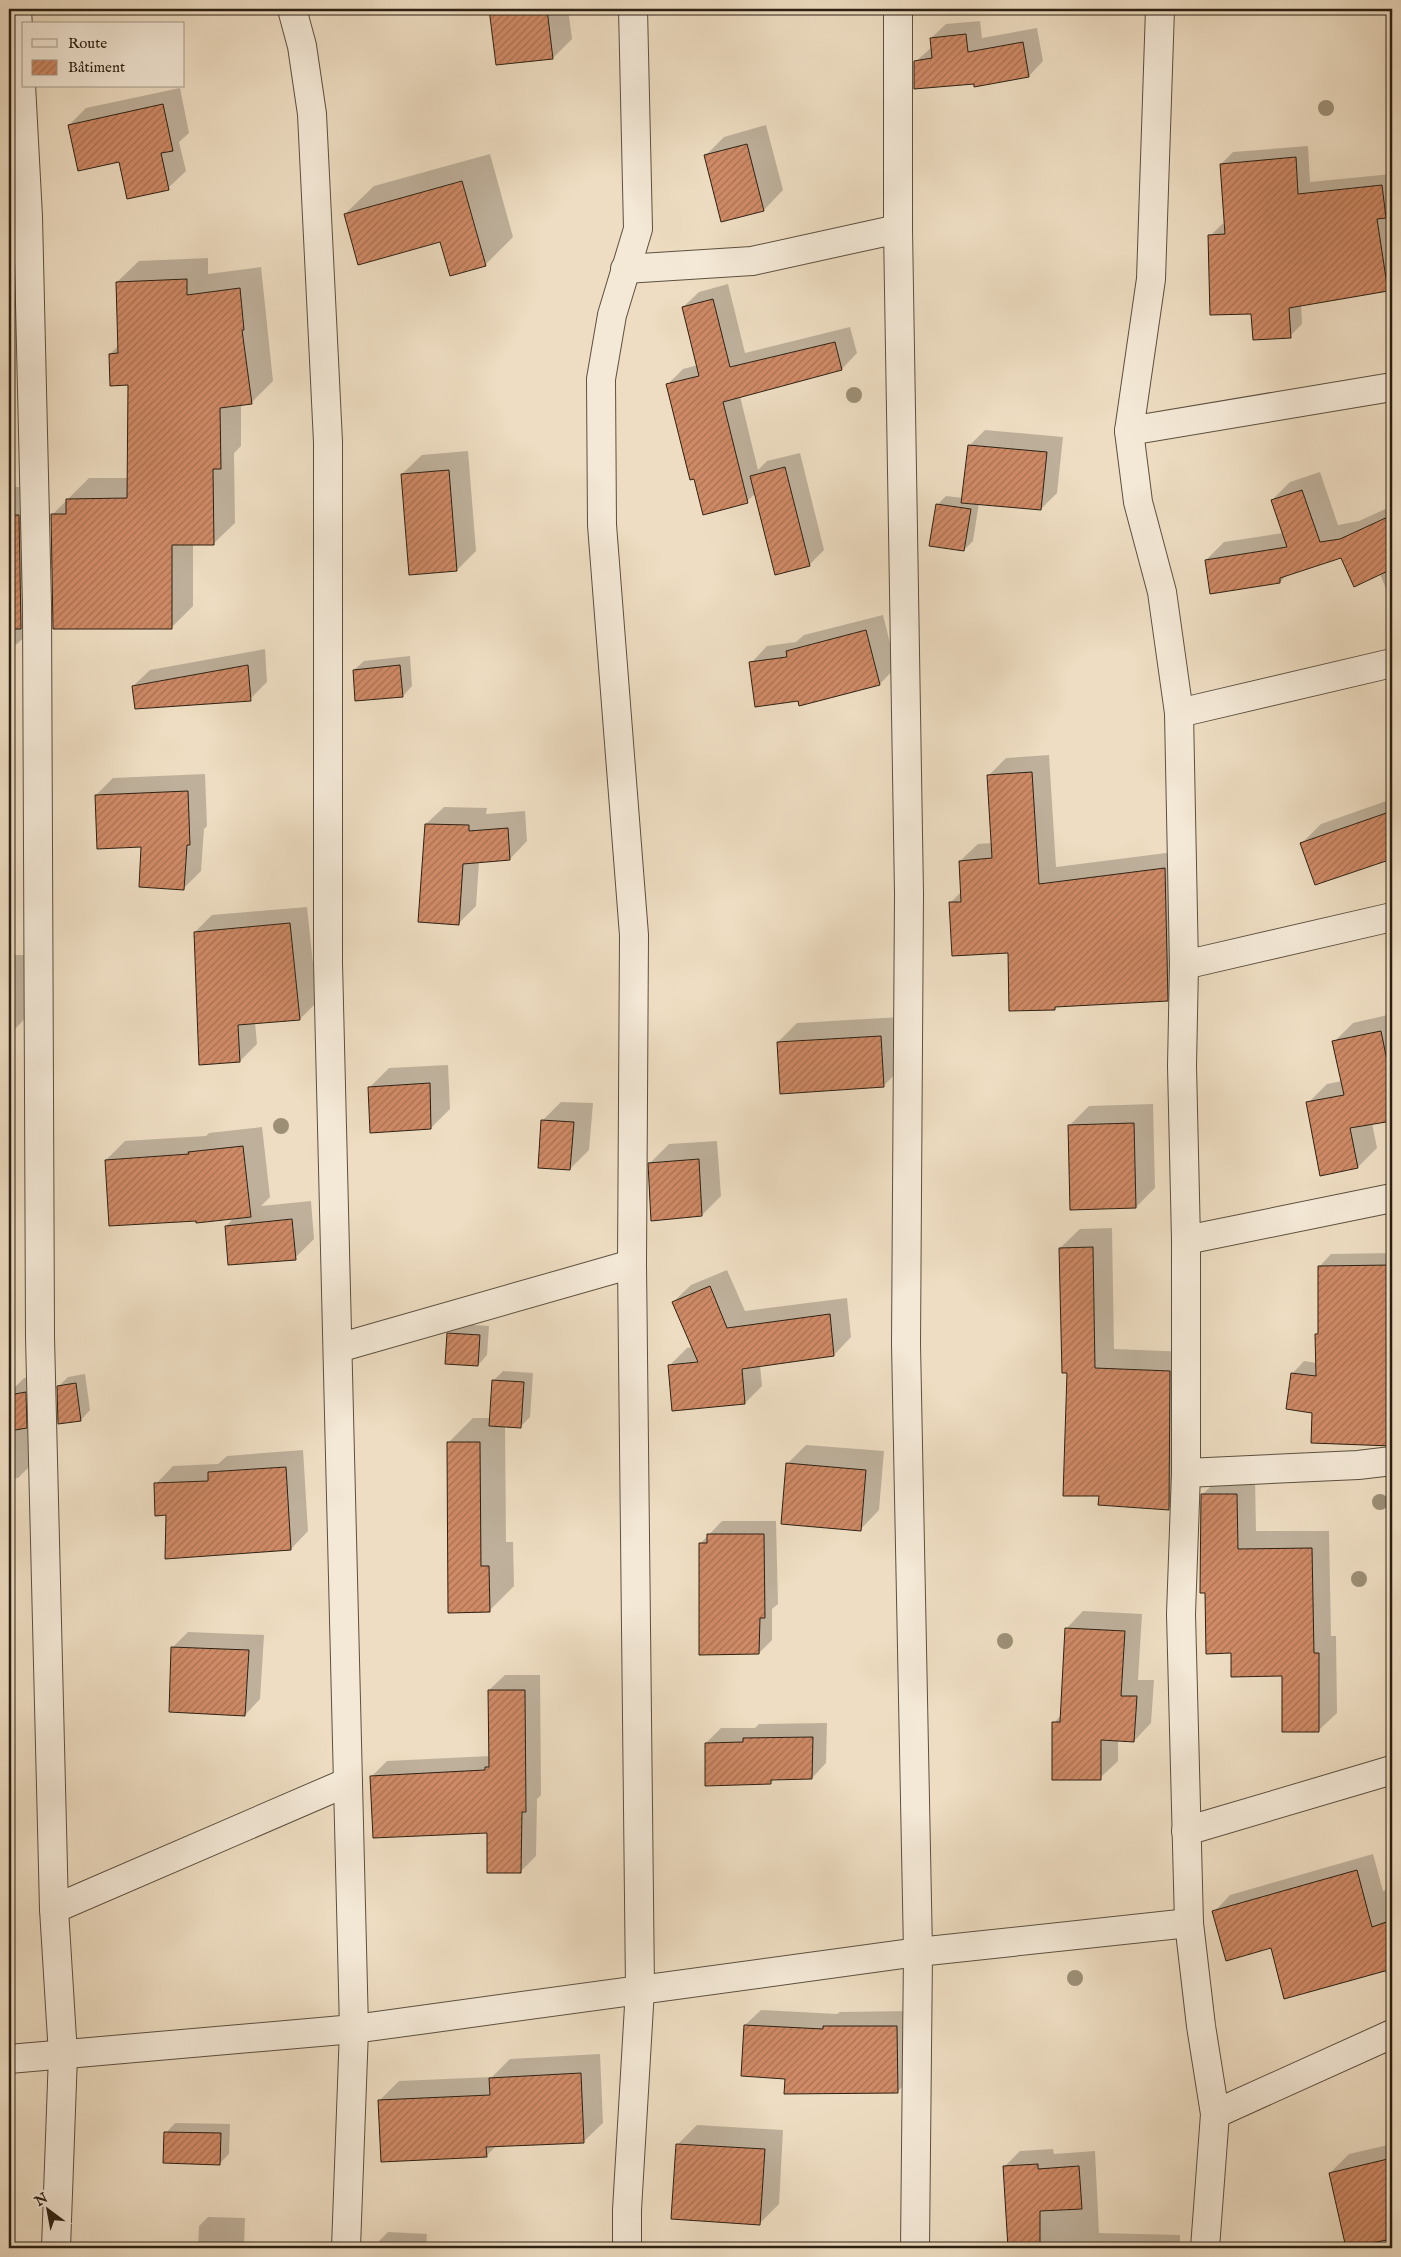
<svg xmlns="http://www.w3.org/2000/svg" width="1401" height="2257" font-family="'IM FELL English',serif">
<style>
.shadow{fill:#0003}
.building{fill:url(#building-hatch);stroke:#2c2113}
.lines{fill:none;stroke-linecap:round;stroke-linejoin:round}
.minor-casing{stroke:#5c503f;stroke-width:30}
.minor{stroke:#f4e9d7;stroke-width:28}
.tree{fill:#9c8f76}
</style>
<defs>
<pattern id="building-hatch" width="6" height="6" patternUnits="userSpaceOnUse" patternTransform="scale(1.25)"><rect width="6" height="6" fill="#cf8a66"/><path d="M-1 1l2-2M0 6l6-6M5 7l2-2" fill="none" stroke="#a87053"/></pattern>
</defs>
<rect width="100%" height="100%" fill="#eeddc2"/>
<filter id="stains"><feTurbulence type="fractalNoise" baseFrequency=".004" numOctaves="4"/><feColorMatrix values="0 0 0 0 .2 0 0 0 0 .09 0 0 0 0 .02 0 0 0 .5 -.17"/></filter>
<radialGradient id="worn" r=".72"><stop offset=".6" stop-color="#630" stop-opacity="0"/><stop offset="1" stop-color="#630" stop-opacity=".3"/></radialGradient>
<!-- shadow -->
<g class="shadow">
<path d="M 491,9 L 568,9 L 572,39 L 553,58 Z"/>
<path d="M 980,21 L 982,38 L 1037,28 L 1043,61 L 1029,76 L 975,82 L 915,62 L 932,47 L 931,38 L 946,24 Z"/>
<path d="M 180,88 L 189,133 L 179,142 L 186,171 L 168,188 L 120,161 L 69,125 L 86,108 Z"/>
<path d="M 766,125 L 783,190 L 764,210 L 722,220 L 705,156 L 724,137 Z"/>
<path d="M 1308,146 L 1310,182 L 1392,174 L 1392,285 L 1387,290 L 1301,304 L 1302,324 L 1290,336 L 1253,313 L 1210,236 L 1222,224 L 1225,223 L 1221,164 L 1233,152 Z"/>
<path d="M 490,154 L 513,237 L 485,265 L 441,241 L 345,214 L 374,186 Z"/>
<path d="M 208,258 L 208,274 L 261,267 L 273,381 L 251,403 L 241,404 L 241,446 L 234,453 L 235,523 L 213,544 L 193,544 L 193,606 L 171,628 L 52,515 L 89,478 L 128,478 L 129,384 L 110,354 L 119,345 L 117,282 L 139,261 Z"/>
<path d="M 728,284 L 745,353 L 850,327 L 857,353 L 842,369 L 740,396 L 758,470 L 767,461 L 800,453 L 824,550 L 809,565 L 756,493 L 747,501 L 667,385 L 683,369 L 698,365 L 683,307 L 699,292 Z"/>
<path d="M 985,430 L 1063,437 L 1057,493 L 1041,509 L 979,503 L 973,541 L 964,550 L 937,505 L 946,496 L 963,498 L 969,446 Z"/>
<path d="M 468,451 L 476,551 L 457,570 L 402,474 L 422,455 Z"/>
<path d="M 1320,472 L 1338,525 L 1359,521 L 1392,506 L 1392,595 L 1389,596 L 1380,574 L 1342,556 L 1287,575 L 1280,582 L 1206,560 L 1224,542 L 1283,533 L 1272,500 L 1290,482 Z"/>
<path d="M 9,487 L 47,487 L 46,616 L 17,644 L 9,645 Z"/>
<path d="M 883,615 L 896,667 L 880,684 L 799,700 L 751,663 L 767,646 L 796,642 L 804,635 Z"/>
<path d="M 265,649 L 267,682 L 250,699 L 133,686 L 150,670 Z"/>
<path d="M 410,656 L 412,686 L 403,696 L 354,670 L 364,661 Z"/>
<path d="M 1049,755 L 1056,867 L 1182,851 L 1185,982 L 1167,1000 L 1057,1006 L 1054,1009 L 1009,951 L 950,903 L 961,892 L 960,861 L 978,844 L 993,843 L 989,775 L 1006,758 Z"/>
<path d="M 205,774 L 207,826 L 204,829 L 201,871 L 184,888 L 96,795 L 113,778 Z"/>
<path d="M 1392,799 L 1392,858 L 1316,884 L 1302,843 L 1321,824 Z"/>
<path d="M 444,807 L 487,808 L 486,814 L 525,811 L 527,841 L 510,859 L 479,862 L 476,906 L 458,924 L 426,824 Z"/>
<path d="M 307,907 L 317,1002 L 300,1019 L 255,1022 L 257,1044 L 240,1061 L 200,1064 L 195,932 L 212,915 Z"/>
<path d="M 9,955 L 33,955 L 33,1010 L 14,1030 L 9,1030 Z"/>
<path d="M 1392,1014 L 1392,1120 L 1372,1123 L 1377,1148 L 1358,1167 L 1321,1174 L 1308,1103 L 1327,1084 L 1342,1081 L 1334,1042 L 1353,1023 Z"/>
<path d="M 900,1017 L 903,1067 L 883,1086 L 778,1042 L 797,1023 Z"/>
<path d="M 448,1065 L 450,1109 L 431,1128 L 370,1087 L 389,1068 Z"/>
<path d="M 561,1102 L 593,1103 L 589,1150 L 570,1169 L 542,1121 Z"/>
<path d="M 1153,1104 L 1155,1188 L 1136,1207 L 1070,1125 L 1089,1106 Z"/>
<path d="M 262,1127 L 270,1197 L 261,1206 L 311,1201 L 314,1239 L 295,1258 L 226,1226 L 234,1218 L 197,1220 L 106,1160 L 125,1141 L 206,1136 L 209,1133 Z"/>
<path d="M 717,1141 L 721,1196 L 702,1215 L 650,1163 L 669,1144 Z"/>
<path d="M 1112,1228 L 1114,1349 L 1189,1352 L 1188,1489 L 1169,1508 L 1100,1495 L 1069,1371 L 1060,1248 L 1080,1229 Z"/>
<path d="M 1392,1253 L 1392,1445 L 1312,1442 L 1313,1412 L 1292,1374 L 1304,1361 L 1317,1363 L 1316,1335 L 1320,1332 L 1319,1267 L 1331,1254 Z"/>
<path d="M 727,1270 L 745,1311 L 847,1298 L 851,1337 L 834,1355 L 760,1365 L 762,1386 L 745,1403 L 670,1365 L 687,1348 L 693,1347 L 673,1302 L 691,1285 Z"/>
<path d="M 458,1324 L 489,1326 L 487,1355 L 478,1365 L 448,1334 Z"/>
<path d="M 503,1371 L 533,1373 L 530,1417 L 521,1426 L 505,1425 L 506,1542 L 513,1542 L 514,1586 L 489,1611 L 448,1443 L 473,1418 L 491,1418 L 493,1381 Z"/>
<path d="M 85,1374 L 90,1410 L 81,1420 L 58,1387 L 68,1377 Z"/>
<path d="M 43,1375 L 36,1460 L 18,1478 L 9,1479 L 9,1393 L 24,1378 Z"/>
<path d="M 806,1445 L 884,1451 L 879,1510 L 860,1530 L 787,1464 Z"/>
<path d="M 303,1450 L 308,1531 L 291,1549 L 168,1514 L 156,1484 L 173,1466 L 218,1464 L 227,1456 Z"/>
<path d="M 1220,1477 L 1255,1477 L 1256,1531 L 1329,1531 L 1331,1636 L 1336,1636 L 1337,1713 L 1319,1730 L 1283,1675 L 1233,1652 L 1206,1592 L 1202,1495 Z"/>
<path d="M 722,1521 L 776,1521 L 778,1604 L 772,1609 L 772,1640 L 759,1653 L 700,1544 Z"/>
<path d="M 1083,1611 L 1142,1614 L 1138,1680 L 1154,1680 L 1151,1723 L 1134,1741 L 1118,1740 L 1118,1761 L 1100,1778 L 1054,1723 L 1061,1715 L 1066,1629 Z"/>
<path d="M 188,1632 L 264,1635 L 260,1699 L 245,1715 L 172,1648 Z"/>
<path d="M 505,1675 L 540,1675 L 541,1795 L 537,1799 L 536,1856 L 521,1871 L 488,1832 L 372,1776 L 387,1761 L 490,1756 L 489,1690 Z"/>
<path d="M 827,1723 L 826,1763 L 812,1778 L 775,1778 L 770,1783 L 706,1743 L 721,1728 L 755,1728 L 759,1724 Z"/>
<path d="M 1373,1854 L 1383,1891 L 1392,1888 L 1392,1977 L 1388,1979 L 1384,1970 L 1272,1947 L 1214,1912 L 1230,1895 Z"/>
<path d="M 761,2010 L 837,2014 L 840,2012 L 912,2011 L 913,2076 L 897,2092 L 787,2078 L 743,2075 L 745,2025 Z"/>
<path d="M 600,2054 L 603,2123 L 583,2142 L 496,2146 L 486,2156 L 380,2100 L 399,2081 L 492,2077 L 510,2059 Z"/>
<path d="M 175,2123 L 230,2124 L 229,2154 L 220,2163 L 166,2133 Z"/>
<path d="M 697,2125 L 783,2130 L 779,2204 L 760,2223 L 678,2144 Z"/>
<path d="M 1392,2144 L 1392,2238 L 1348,2248 L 1330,2173 L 1349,2154 Z"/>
<path d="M 1053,2149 L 1054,2154 L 1095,2151 L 1099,2233 L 1180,2235 L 1180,2248 L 1021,2248 L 1005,2166 L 1020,2151 Z"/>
<path d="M 9,2155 L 14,2248 L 9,2248 Z"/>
<path d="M 208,2217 L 245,2218 L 244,2248 L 198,2248 L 199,2226 Z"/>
<path d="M 388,2232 L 427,2234 L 426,2248 L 378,2248 L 379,2241 Z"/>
</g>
<!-- building -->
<g class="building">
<path d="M 489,9 L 547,9 L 553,59 L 496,65 Z"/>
<path d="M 966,34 L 968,52 L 1023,42 L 1029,77 L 974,87 L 974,84 L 914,89 L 914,61 L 932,58 L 930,38 Z"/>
<path d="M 163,104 L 173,151 L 161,153 L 169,190 L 127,199 L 119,162 L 78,171 L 68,125 Z"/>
<path d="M 747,144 L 764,211 L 721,222 L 704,155 Z"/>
<path d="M 1296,157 L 1298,194 L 1382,185 L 1386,218 L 1377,219 L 1388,291 L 1289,308 L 1291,338 L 1253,340 L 1251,314 L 1210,315 L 1208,235 L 1225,234 L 1220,164 Z"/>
<path d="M 462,181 L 486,266 L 450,276 L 440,242 L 358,265 L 344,214 Z"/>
<path d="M 187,279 L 187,295 L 240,288 L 244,330 L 242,330 L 252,404 L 220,408 L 221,469 L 213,469 L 214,545 L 172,545 L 172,629 L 53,629 L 51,514 L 66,514 L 66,499 L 127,498 L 128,385 L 110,386 L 109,354 L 118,353 L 116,282 Z"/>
<path d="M 713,299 L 730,367 L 835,342 L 842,370 L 723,402 L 748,503 L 703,515 L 694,479 L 690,480 L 666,384 L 699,376 L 682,307 Z"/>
<path d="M 968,445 L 1047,452 L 1041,510 L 961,503 Z"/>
<path d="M 785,467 L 810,566 L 775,575 L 750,476 Z"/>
<path d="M 449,470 L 457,571 L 409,575 L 401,474 Z"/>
<path d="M 1302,490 L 1320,542 L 1340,539 L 1392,515 L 1392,569 L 1354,587 L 1341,558 L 1280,578 L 1280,583 L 1210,594 L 1205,560 L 1287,547 L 1271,500 Z"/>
<path d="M 936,504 L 971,509 L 964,551 L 929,546 Z"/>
<path d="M 9,515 L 19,515 L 21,629 L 9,629 Z"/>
<path d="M 866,630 L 880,685 L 799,706 L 798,701 L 755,707 L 749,662 L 787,657 L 786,651 Z"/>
<path d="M 248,665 L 251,701 L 135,709 L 132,686 Z"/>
<path d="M 400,665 L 403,697 L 355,701 L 353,670 Z"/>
<path d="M 1032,772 L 1039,884 L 1165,868 L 1168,1001 L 1055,1007 L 1055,1010 L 1009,1011 L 1008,953 L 952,956 L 949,902 L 961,902 L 959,861 L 992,858 L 987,775 Z"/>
<path d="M 188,791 L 190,845 L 187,845 L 184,890 L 139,887 L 141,847 L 97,849 L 95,795 Z"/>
<path d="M 1392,811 L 1392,859 L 1315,885 L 1300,843 Z"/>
<path d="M 425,824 L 469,825 L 469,831 L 508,828 L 510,860 L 463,864 L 459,925 L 418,922 Z"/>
<path d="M 290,923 L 300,1020 L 238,1025 L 240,1062 L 199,1065 L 194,932 Z"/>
<path d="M 1381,1031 L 1392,1085 L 1392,1121 L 1350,1128 L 1358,1168 L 1320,1176 L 1306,1102 L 1344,1095 L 1332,1041 Z"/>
<path d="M 881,1036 L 884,1087 L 780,1094 L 777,1042 Z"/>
<path d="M 430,1083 L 431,1129 L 370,1133 L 368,1087 Z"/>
<path d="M 541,1120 L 574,1122 L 570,1170 L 538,1168 Z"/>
<path d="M 1134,1123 L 1136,1208 L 1070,1210 L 1068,1125 Z"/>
<path d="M 243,1146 L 251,1217 L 196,1223 L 196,1221 L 109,1226 L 105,1160 L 189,1154 L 188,1152 Z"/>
<path d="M 699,1159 L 702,1216 L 651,1221 L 648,1163 Z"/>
<path d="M 292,1219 L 296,1260 L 228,1265 L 225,1226 Z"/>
<path d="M 1093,1247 L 1095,1368 L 1170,1371 L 1169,1510 L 1098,1505 L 1099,1496 L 1063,1496 L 1067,1373 L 1062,1373 L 1059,1248 Z"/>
<path d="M 1392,1265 L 1392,1446 L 1311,1443 L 1312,1413 L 1286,1409 L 1291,1373 L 1316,1376 L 1315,1334 L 1318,1334 L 1318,1266 Z"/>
<path d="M 710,1286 L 727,1328 L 830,1314 L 834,1356 L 742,1369 L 745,1404 L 672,1411 L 668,1365 L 698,1362 L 672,1302 Z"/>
<path d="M 447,1333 L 480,1335 L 478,1366 L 445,1364 Z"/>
<path d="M 492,1380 L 524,1382 L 521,1428 L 489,1426 Z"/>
<path d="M 76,1383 L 81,1421 L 58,1424 L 57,1386 Z"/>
<path d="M 26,1392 L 27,1428 L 9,1431 L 9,1395 Z"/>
<path d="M 447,1442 L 480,1442 L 481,1566 L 489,1566 L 490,1612 L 448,1613 Z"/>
<path d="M 786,1463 L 866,1470 L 861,1531 L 781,1524 Z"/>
<path d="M 286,1467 L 291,1550 L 165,1559 L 166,1515 L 155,1516 L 154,1483 L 208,1481 L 208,1472 Z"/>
<path d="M 1201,1494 L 1237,1494 L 1238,1549 L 1312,1548 L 1314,1653 L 1319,1653 L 1319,1732 L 1282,1732 L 1282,1676 L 1231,1677 L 1231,1653 L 1206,1654 L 1205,1593 L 1200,1593 Z"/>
<path d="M 707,1534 L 764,1534 L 765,1618 L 760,1618 L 759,1654 L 699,1655 L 699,1543 L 707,1543 Z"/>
<path d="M 1065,1628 L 1125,1631 L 1121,1696 L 1137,1696 L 1134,1742 L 1101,1740 L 1101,1780 L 1052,1780 L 1052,1722 L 1060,1722 Z"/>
<path d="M 171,1647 L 249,1650 L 245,1716 L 169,1712 Z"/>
<path d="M 488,1690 L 525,1690 L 526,1812 L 522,1812 L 521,1873 L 487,1873 L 487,1833 L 373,1838 L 370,1776 L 485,1770 L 485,1767 L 489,1767 Z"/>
<path d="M 813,1737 L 812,1779 L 771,1780 L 771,1784 L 705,1786 L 705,1743 L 743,1742 L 743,1738 Z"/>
<path d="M 1357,1870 L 1372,1927 L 1392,1920 L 1392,1969 L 1284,1999 L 1271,1948 L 1226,1961 L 1212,1911 Z"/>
<path d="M 744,2025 L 823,2029 L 823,2026 L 897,2026 L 898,2093 L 784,2094 L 785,2079 L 741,2076 Z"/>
<path d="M 581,2073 L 584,2143 L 486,2147 L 487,2157 L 381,2162 L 378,2100 L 490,2095 L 489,2078 Z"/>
<path d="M 164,2132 L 221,2133 L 220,2165 L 163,2163 Z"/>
<path d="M 676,2144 L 765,2149 L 760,2225 L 671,2219 Z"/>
<path d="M 1392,2158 L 1392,2239 L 1346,2248 L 1329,2173 Z"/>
<path d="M 1038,2164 L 1038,2169 L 1079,2166 L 1082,2209 L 1040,2211 L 1040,2248 L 1008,2248 L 1003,2166 Z"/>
</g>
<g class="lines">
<defs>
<g id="minor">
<path d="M 17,9 L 28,217 L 37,605 L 40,1337 L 54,1909 L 63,2055 L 56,2248"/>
<path d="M 292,9 L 302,46 L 312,114 L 328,442 L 328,963 L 354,2029 L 346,2248"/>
<path d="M 898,9 L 898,229 L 909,894 L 906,1344 L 918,1952 L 915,2248"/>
<path d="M 1160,9 L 1151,279 L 1129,431 L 1138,502 L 1162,592 L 1179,713 L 1184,965 L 1182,1066 L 1186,1240 L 1186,1473 L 1181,1614 L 1189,1923 L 1201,2026 L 1215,2114 L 1205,2248"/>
<path d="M 625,269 L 752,261 L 898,229"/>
<path d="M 1129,431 L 1392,387"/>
<path d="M 1179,713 L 1392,663"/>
<path d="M 1184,965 L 1392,917"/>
<path d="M 1186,1240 L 1392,1198"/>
<path d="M 338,1348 L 632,1264"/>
<path d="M 1186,1473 L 1358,1465 L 1392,1461"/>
<path d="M 1186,1831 L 1392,1770"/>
<path d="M 54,1909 L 348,1782"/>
<path d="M 9,2059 L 354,2029 L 918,1952 L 1189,1923"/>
<path d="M 1215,2114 L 1392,2034"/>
<path d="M 627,2248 L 627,2210 L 640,1989 L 632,1264 L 634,935 L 602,525 L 601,379 L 612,315 L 638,229 L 633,9"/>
</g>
</defs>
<!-- minor casing -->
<use href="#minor" class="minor-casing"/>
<!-- minor -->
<use href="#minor" class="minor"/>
</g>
<!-- trees -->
<g class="tree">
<circle cx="1326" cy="108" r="8"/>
<circle cx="854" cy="395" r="8"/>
<circle cx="281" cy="1126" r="8"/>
<circle cx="1380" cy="1502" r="8"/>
<circle cx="1359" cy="1579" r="8"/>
<circle cx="1005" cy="1641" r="8"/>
<circle cx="1075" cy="1978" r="8"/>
</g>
<!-- margin -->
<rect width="1401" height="2257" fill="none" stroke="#eeddc2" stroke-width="30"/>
<rect x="10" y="10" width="1381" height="2237" fill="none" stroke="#2c2113" stroke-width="2.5"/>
<rect x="15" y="15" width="1371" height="2227" fill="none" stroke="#2c2113"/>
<!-- legend -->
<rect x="22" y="22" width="162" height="65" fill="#f4e9d7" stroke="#a49989"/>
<rect x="32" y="39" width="25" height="8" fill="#f4e9d7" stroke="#a49989"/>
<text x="68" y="48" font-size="15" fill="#2c2113">Route</text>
<rect x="32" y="60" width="25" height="15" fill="url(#building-hatch)" stroke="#a49989"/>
<text x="68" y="72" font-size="15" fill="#2c2113">Bâtiment</text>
<!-- north arrow -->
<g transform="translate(48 2210) rotate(328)" stroke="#f4e9d7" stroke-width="4" paint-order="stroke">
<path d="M0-4L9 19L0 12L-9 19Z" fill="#2c2113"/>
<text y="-8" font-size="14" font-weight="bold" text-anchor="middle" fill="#2c2113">N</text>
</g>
<rect width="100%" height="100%" filter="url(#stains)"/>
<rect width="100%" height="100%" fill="url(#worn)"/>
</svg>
